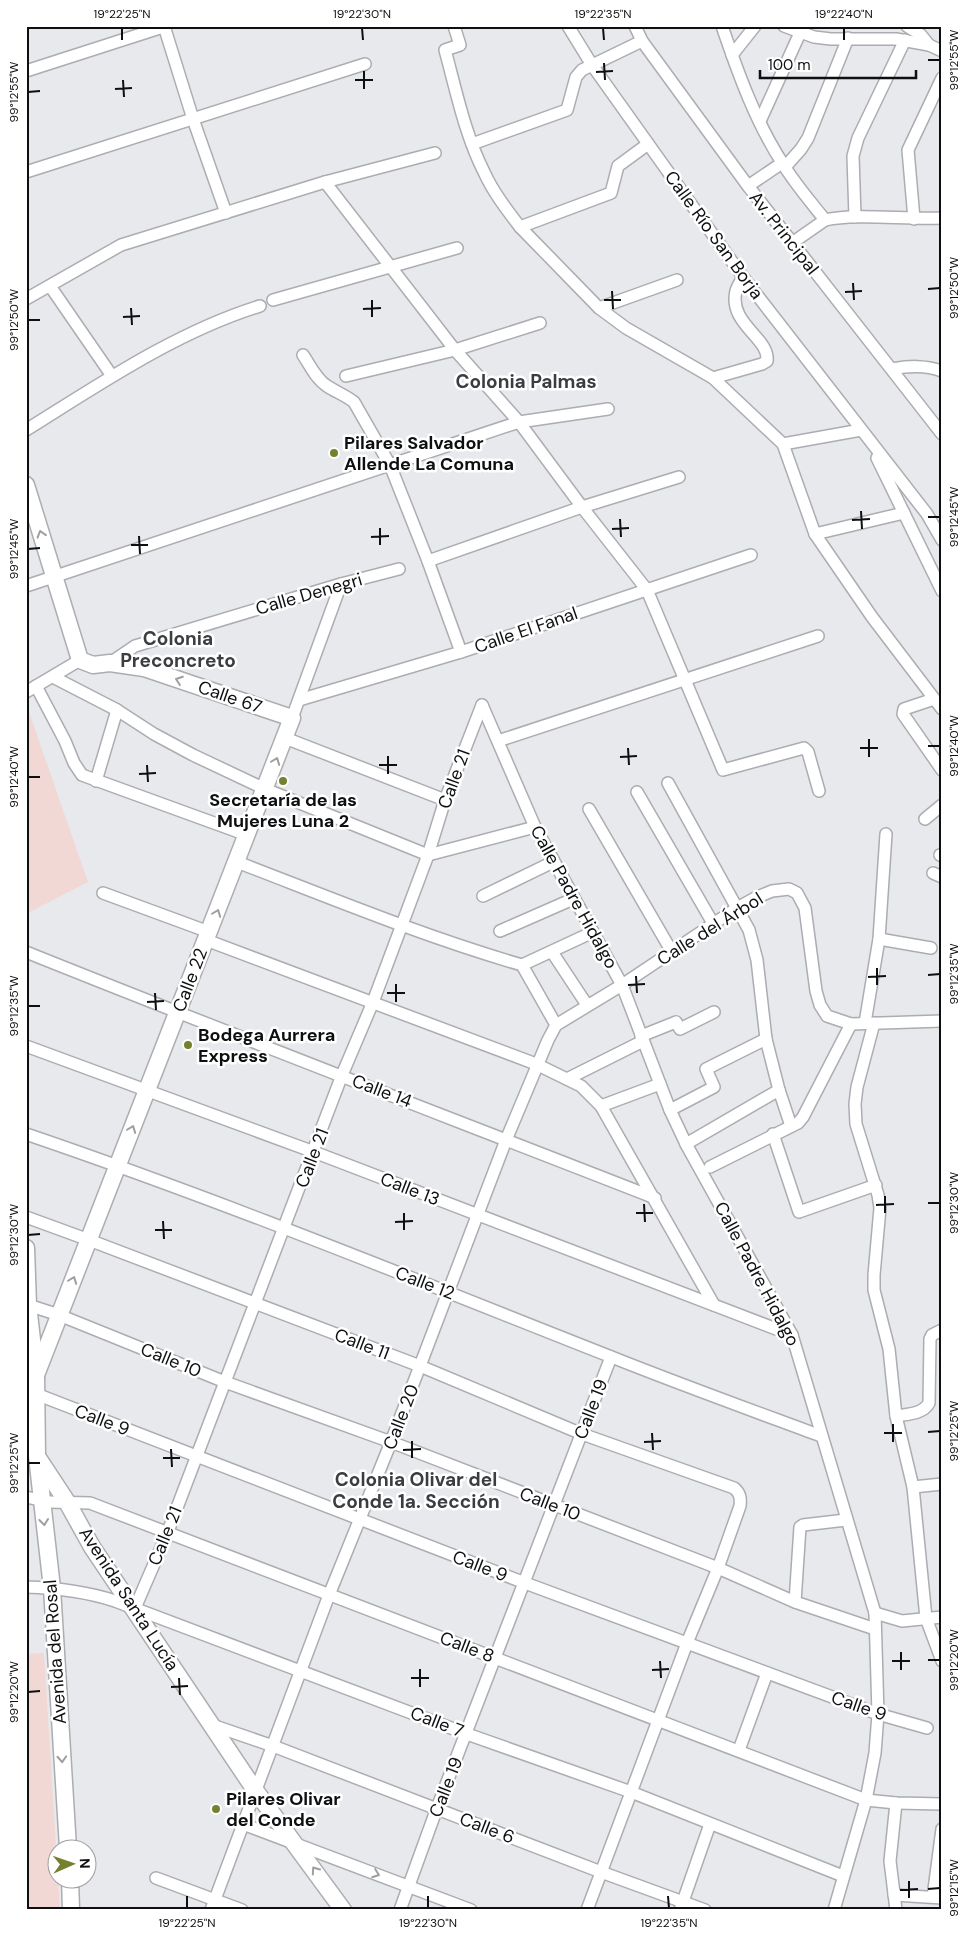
<svg xmlns="http://www.w3.org/2000/svg" width="968" height="1936" font-family="'DM Sans',sans-serif">
<style>
.industrial{fill:#f2d8d4}
.lines{fill:none;stroke-linecap:round;stroke-linejoin:round}
.street-casing{stroke:#abadb0;stroke-width:14}
.secondary-casing{stroke:#abadb0;stroke-width:19}
.street{stroke:#fff;stroke-width:11}
.secondary{stroke:#fff;stroke-width:16}
.oneway{stroke:#9f9f9f}
.ticks{fill:none;stroke:#0e0f10;stroke-width:2}
.poi-dot{fill:#75812e;stroke:#fff;stroke-width:2}
.labels{text-anchor:middle;dominant-baseline:central;stroke-width:5;stroke-linejoin:round;paint-order:stroke}
.street-label{font-size:18px;fill:#0e0f10;stroke:#fff}
.poi-label{font-size:18px;font-weight:bold;fill:#0e0f10;stroke:#fff;text-anchor:start}
.neighbourhood-label{font-size:19px;font-weight:bold;fill:#3b3d40;stroke:#fff}
.neatline{fill:none;stroke:#0e0f10;stroke-width:2}
.ticks-label{font-size:12px;text-anchor:middle;fill:#0e0f10}
</style>
<rect width="100%" height="100%" fill="#e7e9ed"/>
<!-- industrial -->
<g class="industrial">
<path d="M 28,709 L 88,882 L 26,914 L 26,710 Z"/>
<path d="M 44,1653 L 60,1910 L 26,1910 L 26,1654 Z"/>
</g>
<g class="lines">
<defs>
<g id="street">
<path d="M 164,26 L 193,119 L 226,213"/>
<path d="M 454,26 L 460,45 L 445,50 C 456,90 465,135 484,172 C 493,192 507,210 520,227 L 599,308 L 626,328 L 713,378 L 783,444 L 815,534 L 872,617 L 942,709"/>
<path d="M 568,26 L 592,65 L 743,277 L 927,514 L 942,540"/>
<path d="M 635,26 L 642,41 L 748,186 L 942,434"/>
<path d="M 722,26 C 738,73 756,123 783,164 C 795,184 811,202 825,220 L 792,243"/>
<path d="M 784,26 L 814,37 L 831,39 L 896,39 L 929,45 L 942,51"/>
<path d="M 907,26 L 921,35 L 929,45"/>
<path d="M 732,55 L 755,26"/>
<path d="M 26,71 L 166,26"/>
<path d="M 760,121 L 800,33"/>
<path d="M 472,144 L 567,110 L 576,77 L 582,70 L 642,41"/>
<path d="M 785,167 L 801,149 L 808,138 L 848,38"/>
<path d="M 26,172 L 365,64"/>
<path d="M 325,182 L 455,350 L 519,422 L 582,507 L 647,590 L 723,770 L 804,748 L 808,752 L 819,791"/>
<path d="M 748,186 L 782,163"/>
<path d="M 855,217 L 853,156 L 858,138 L 905,40"/>
<path d="M 914,219 L 908,150 L 942,78"/>
<path d="M 825,220 C 859,213 905,220 942,218"/>
<path d="M 520,227 L 611,193 L 618,166 L 648,144"/>
<path d="M 50,286 L 112,376"/>
<path d="M 26,299 L 121,245 L 325,182 L 435,153"/>
<path d="M 273,300 L 457,248"/>
<path d="M 599,308 L 677,280"/>
<path d="M 303,355 C 310,365 316,379 327,386 C 336,392 345,395 354,402 L 390,465 L 428,561 L 461,652"/>
<path d="M 892,369 C 909,366 924,365 942,371"/>
<path d="M 346,376 L 455,350 L 540,323"/>
<path d="M 713,378 L 762,364 L 767,361 C 770,338 728,324 736,291 C 737,287 741,281 743,277"/>
<path d="M 26,430 C 100,384 176,332 260,306"/>
<path d="M 783,444 L 861,430"/>
<path d="M 877,458 L 942,591"/>
<path d="M 815,534 L 904,513"/>
<path d="M 428,561 L 582,507 L 679,477"/>
<path d="M 26,586 L 519,422 L 608,409"/>
<path d="M 110,663 L 135,646 L 341,584 L 399,569"/>
<path d="M 53,677 L 117,710 L 154,734 L 193,755 L 265,789 L 428,855 L 535,827"/>
<path d="M 36,686 L 65,741 L 74,763 L 82,775 L 247,835"/>
<path d="M 26,692 L 80,660"/>
<path d="M 934,699 L 904,709 L 903,714 L 942,770"/>
<path d="M 299,700 L 461,652 L 751,555"/>
<path d="M 482,705 L 535,827 L 622,985 L 670,1110 L 686,1144 L 792,1335 L 875,1613 L 878,1714 L 875,1753 L 866,1800 L 834,1910"/>
<path d="M 292,718 L 341,584"/>
<path d="M 285,738 L 445,800"/>
<path d="M 498,741 L 818,636"/>
<path d="M 96,781 L 117,710"/>
<path d="M 668,783 L 749,930 L 757,960 L 766,1039 L 779,1090 L 791,1126"/>
<path d="M 637,792 L 714,925"/>
<path d="M 589,809 L 672,952"/>
<path d="M 925,819 L 942,805"/>
<path d="M 940,855 L 942,856"/>
<path d="M 237,862 C 331,898 425,937 522,965 L 556,1025"/>
<path d="M 933,873 L 942,877"/>
<path d="M 103,893 L 209,932"/>
<path d="M 483,896 L 553,862"/>
<path d="M 500,931 L 573,899"/>
<path d="M 879,939 L 931,948"/>
<path d="M 206,940 L 536,1064 L 581,1086 L 601,1106 L 714,1305"/>
<path d="M 26,952 C 235,1036 445,1116 655,1198"/>
<path d="M 552,952 L 587,1005"/>
<path d="M 522,965 L 593,932"/>
<path d="M 865,1023 L 879,939 L 886,834"/>
<path d="M 874,1023 L 857,1087 L 855,1104 L 856,1124 L 878,1195 L 880,1208 L 874,1275 L 874,1290 L 889,1349 L 896,1416 L 913,1487 L 926,1618 L 942,1661"/>
<path d="M 641,1036 L 676,1022 L 680,1029 L 714,1012"/>
<path d="M 26,1046 L 314,1152 L 792,1335"/>
<path d="M 567,1079 L 643,1041"/>
<path d="M 601,1106 L 660,1084"/>
<path d="M 670,1110 L 714,1087 L 706,1069 L 766,1039"/>
<path d="M 26,1134 C 223,1201 416,1280 609,1356 C 679,1384 751,1410 821,1436"/>
<path d="M 773,1134 L 799,1212 L 876,1185"/>
<path d="M 686,1144 L 779,1090"/>
<path d="M 710,1167 L 798,1123 L 803,1117 L 851,1024"/>
<path d="M 26,1217 L 89,1240 L 420,1366 L 582,1434 L 734,1488 C 740,1493 741,1498 740,1506 L 718,1568 L 687,1643 L 587,1910"/>
<path d="M 28,1305 L 59,1315 L 225,1382 L 391,1442 L 718,1568 L 795,1602 L 875,1629"/>
<path d="M 36,1394 L 525,1583 L 878,1714 L 927,1728"/>
<path d="M 896,1416 C 908,1414 923,1414 929,1403 L 930,1339 L 932,1335 L 942,1330"/>
<path d="M 913,1487 L 942,1484"/>
<path d="M 26,1497 L 49,1502 L 90,1503 L 866,1800 L 896,1803 L 942,1804"/>
<path d="M 26,1587 C 57,1588 85,1591 115,1601 L 467,1734 L 631,1792 L 843,1876"/>
<path d="M 795,1602 L 800,1527 L 803,1525 L 846,1520"/>
<path d="M 135,1608 L 167,1534 L 342,1075 L 373,1002 L 428,855 L 445,800 L 482,705"/>
<path d="M 875,1613 L 902,1621 L 942,1617"/>
<path d="M 212,1725 L 273,1746 L 601,1872 L 705,1910"/>
<path d="M 739,1750 L 767,1673"/>
<path d="M 896,1803 L 890,1861 L 896,1910"/>
<path d="M 243,1824 L 471,1910"/>
<path d="M 156,1878 L 242,1910"/>
<path d="M 894,1895 L 942,1898"/>
<path d="M 933,1897 L 942,1829"/>
<path d="M 211,1910 L 329,1595 L 391,1442 L 506,1140 L 548,1040 L 556,1025 L 622,985 L 737,908 L 755,898 L 772,891 L 789,889 L 797,893 L 805,908 L 816,991 L 820,1005 L 827,1016 L 851,1024 L 942,1021"/>
<path d="M 400,1910 L 437,1808 L 611,1357"/>
<path d="M 680,1910 L 710,1824"/>
</g>
<g id="secondary">
<path d="M 26,485 L 80,660 L 93,665 L 110,663 L 144,668 L 292,718 L 36,1375"/>
<path d="M 26,1248 L 28,1305 L 36,1375 L 37,1456 L 52,1588 L 68,1848"/>
<path d="M 38,1458 L 67,1502 L 92,1547 L 255,1790 L 343,1910"/>
<path d="M 70,1878 L 71,1910"/>
</g>
</defs>
<!-- street casing -->
<use href="#street" class="street-casing"/>
<!-- secondary casing -->
<use href="#secondary" class="secondary-casing"/>
<!-- street -->
<use href="#street" class="street"/>
<!-- secondary -->
<use href="#secondary" class="secondary"/>
</g>
<!-- one-way arrows -->
<defs><path id="oneway-chevron" d="M-2-3.5L2.5 0L-2 3.5" fill="none" stroke-width="1.6" stroke-linecap="round" stroke-linejoin="round" transform="scale(1.25)"/></defs>
<g class="oneway">
<use href="#oneway-chevron" transform="translate(41 534) rotate(-107)"/>
<use href="#oneway-chevron" transform="translate(179 680) rotate(-160)"/>
<use href="#oneway-chevron" transform="translate(276 761) rotate(-69)"/>
<use href="#oneway-chevron" transform="translate(217 913) rotate(-69)"/>
<use href="#oneway-chevron" transform="translate(132 1129) rotate(-69)"/>
<use href="#oneway-chevron" transform="translate(73 1280) rotate(-69)"/>
<use href="#oneway-chevron" transform="translate(44 1522) rotate(83)"/>
<use href="#oneway-chevron" transform="translate(62 1759) rotate(87)"/>
<use href="#oneway-chevron" transform="translate(315 1870) rotate(-125)"/>
<use href="#oneway-chevron" transform="translate(376 1874) rotate(20)"/>
</g>
<!-- ticks -->
<path class="ticks" d="M 122,28 L 122,40M 362,28 L 363,40M 603,28 L 604,40M 844,28 L 844,40M 928,60 L 940,60M 604,63 L 605,80M 364,71 L 364,89M 596,72 L 613,71M 123,80 L 124,97M 355,80 L 373,80M 115,89 L 132,88M 28,92 L 40,91M 853,283 L 854,300M 928,289 L 940,288M 612,291 L 613,309M 845,292 L 862,291M 372,300 L 372,317M 604,300 L 621,300M 131,308 L 132,325M 363,309 L 381,308M 123,317 L 140,316M 28,320 L 40,320M 861,511 L 862,529M 928,517 L 940,517M 620,519 L 621,537M 852,520 L 870,519M 380,528 L 380,545M 612,529 L 629,528M 139,536 L 140,554M 371,537 L 389,536M 131,545 L 148,545M 28,549 L 40,548M 869,739 L 869,757M 928,746 L 940,746M 628,748 L 629,765M 860,748 L 878,748M 388,756 L 388,774M 620,757 L 637,756M 147,765 L 148,782M 379,765 L 397,765M 139,774 L 156,773M 28,777 L 40,777M 877,968 L 877,985M 928,975 L 940,974M 636,976 L 637,993M 868,977 L 886,976M 396,984 L 396,1002M 628,985 L 645,984M 155,993 L 156,1010M 387,993 L 405,993M 147,1002 L 164,1001M 28,1006 L 40,1006M 885,1196 L 885,1213M 928,1203 L 940,1203M 644,1204 L 645,1222M 876,1205 L 894,1204M 404,1213 L 404,1230M 636,1213 L 653,1213M 163,1221 L 164,1239M 395,1222 L 413,1221M 155,1230 L 172,1230M 28,1235 L 40,1234M 893,1424 L 893,1442M 928,1432 L 940,1431M 652,1433 L 653,1450M 884,1433 L 902,1433M 412,1441 L 412,1458M 644,1442 L 661,1441M 171,1449 L 172,1467M 403,1450 L 421,1449M 163,1458 L 180,1458M 28,1463 L 40,1463M 901,1652 L 901,1670M 928,1660 L 940,1660M 660,1661 L 661,1678M 892,1661 L 910,1661M 420,1669 L 420,1687M 652,1670 L 669,1669M 179,1678 L 180,1695M 411,1678 L 429,1678M 171,1687 L 188,1686M 28,1692 L 40,1691M 909,1881 L 909,1898M 928,1889 L 940,1888M 900,1890 L 918,1889M 187,1896 L 187,1908M 428,1896 L 428,1908M 668,1896 L 669,1908"/>
<!-- markers -->
<g class="poi-dot">
<circle cx="334" cy="453" r="5"/>
<circle cx="283" cy="781" r="5"/>
<circle cx="188" cy="1045" r="5"/>
<circle cx="216" cy="1809" r="5"/>
</g>
<g class="labels">
<!-- street labels -->
<g class="street-label">
<text transform="translate(784 233) rotate(52)">Av. Principal</text>
<text transform="translate(714 235) rotate(54)">Calle Río San Borja</text>
<text transform="translate(309 594) rotate(-16)">Calle Denegri</text>
<text transform="translate(526 630) rotate(-19)">Calle El Fanal</text>
<text transform="translate(230 697) rotate(19)">Calle 67</text>
<text transform="translate(454 779) rotate(-70)">Calle 21</text>
<text transform="translate(574 897) rotate(61)">Calle Padre Hidalgo</text>
<text transform="translate(710 929) rotate(-32)">Calle del Árbol</text>
<text transform="translate(190 980) rotate(-69)">Calle 22</text>
<text transform="translate(382 1091) rotate(21)">Calle 14</text>
<text transform="translate(312 1158) rotate(-69)">Calle 21</text>
<text transform="translate(410 1189) rotate(21)">Calle 13</text>
<text transform="translate(757 1274) rotate(62)">Calle Padre Hidalgo</text>
<text transform="translate(425 1283) rotate(21)">Calle 12</text>
<text transform="translate(362 1344) rotate(21)">Calle 11</text>
<text transform="translate(171 1360) rotate(22)">Calle 10</text>
<text transform="translate(591 1409) rotate(-69)">Calle 19</text>
<text transform="translate(401 1417) rotate(-69)">Calle 20</text>
<text transform="translate(102 1420) rotate(21)">Calle 9</text>
<text transform="translate(550 1504) rotate(21)">Calle 10</text>
<text transform="translate(165 1536) rotate(-68)">Calle 21</text>
<text transform="translate(480 1566) rotate(21)">Calle 9</text>
<text transform="translate(129 1599) rotate(57)">Avenida Santa Lucía</text>
<text transform="translate(467 1647) rotate(21)">Calle 8</text>
<text transform="translate(55 1652) rotate(-94)">Avenida del Rosal</text>
<text transform="translate(859 1706) rotate(19)">Calle 9</text>
<text transform="translate(437 1722) rotate(21)">Calle 7</text>
<text transform="translate(446 1787) rotate(-69)">Calle 19</text>
<text transform="translate(487 1828) rotate(21)">Calle 6</text>
</g>
<!-- poi labels -->
<g class="poi-label">
<text x="344" y="443">Pilares Salvador<tspan x="344" dy="21">Allende La Comuna</tspan></text>
<text x="283" y="800" text-anchor="middle">Secretaría de las<tspan x="283" dy="21">Mujeres Luna 2</tspan></text>
<text x="198" y="1035">Bodega Aurrera<tspan x="198" dy="21">Express</tspan></text>
<text x="226" y="1799">Pilares Olivar<tspan x="226" dy="21">del Conde</tspan></text>
</g>
<!-- neighbourhood labels -->
<g class="neighbourhood-label">
<text x="526" y="381">Colonia Palmas</text>
<text x="178" y="638">Colonia<tspan x="178" dy="22">Preconcreto</tspan></text>
<text x="416" y="1479">Colonia Olivar del<tspan x="416" dy="22">Conde 1a. Sección</tspan></text>
</g>
</g>
<!-- border -->
<rect width="968" height="1936" fill="none" stroke="#ffffff" stroke-width="55"/>
<!-- north arrow -->
<g transform="translate(72 1864) rotate(88)"><circle r="24" fill="#ffffff" stroke="#9f9f9f"/>
<path d="M0-4L9 19L0 12L-9 19Z" fill="#75812e"/>
<text y="-8" font-size="14" font-weight="bold" text-anchor="middle" fill="#0e0f10">N</text>
</g>
<!-- scale -->
<path d="M760 70v8h156v-8" fill="none" stroke="#0e0f10" stroke-width="2.5"/>
<text x="768" y="70" font-size="15" fill="#0e0f10" stroke="#ffffff" stroke-width="4" paint-order="stroke">100 m</text>
<rect x="28" y="28" width="912" height="1880" class="neatline"/>
<g class="ticks-label">
<text x="122" y="18">19°22'25"N</text>
<text x="362" y="18">19°22'30"N</text>
<text x="603" y="18">19°22'35"N</text>
<text x="844" y="18">19°22'40"N</text>
<text transform="translate(954 60) rotate(-90)" y="4">99°12'55"W</text>
<text transform="translate(14 92) rotate(-90)" y="4">99°12'55"W</text>
<text transform="translate(954 288) rotate(-90)" y="4">99°12'50"W</text>
<text transform="translate(14 320) rotate(-90)" y="4">99°12'50"W</text>
<text transform="translate(954 517) rotate(-90)" y="4">99°12'45"W</text>
<text transform="translate(14 549) rotate(-90)" y="4">99°12'45"W</text>
<text transform="translate(954 746) rotate(-90)" y="4">99°12'40"W</text>
<text transform="translate(14 777) rotate(-90)" y="4">99°12'40"W</text>
<text transform="translate(954 974) rotate(-90)" y="4">99°12'35"W</text>
<text transform="translate(14 1006) rotate(-90)" y="4">99°12'35"W</text>
<text transform="translate(954 1203) rotate(-90)" y="4">99°12'30"W</text>
<text transform="translate(14 1235) rotate(-90)" y="4">99°12'30"W</text>
<text transform="translate(954 1431) rotate(-90)" y="4">99°12'25"W</text>
<text transform="translate(14 1463) rotate(-90)" y="4">99°12'25"W</text>
<text transform="translate(954 1660) rotate(-90)" y="4">99°12'20"W</text>
<text transform="translate(14 1692) rotate(-90)" y="4">99°12'20"W</text>
<text transform="translate(954 1888) rotate(-90)" y="4">99°12'15"W</text>
<text x="187" y="1927">19°22'25"N</text>
<text x="428" y="1927">19°22'30"N</text>
<text x="669" y="1927">19°22'35"N</text>
</g>
</svg>
